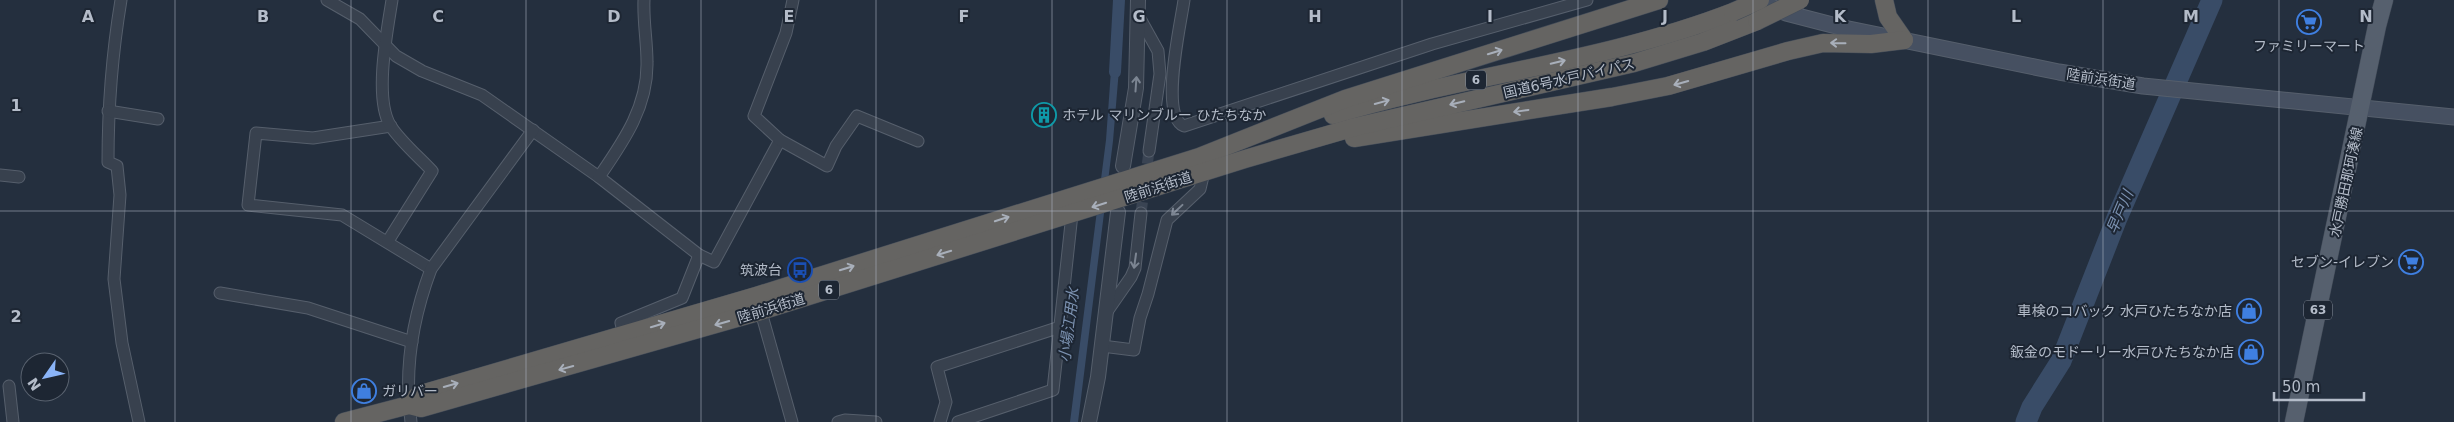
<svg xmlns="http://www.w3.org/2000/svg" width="2454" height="422" font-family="'DejaVu Sans','Noto Sans JP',sans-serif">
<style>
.water{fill:#394c67}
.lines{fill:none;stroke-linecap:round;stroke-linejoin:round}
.canal{stroke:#394c67;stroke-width:12}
.river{stroke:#394c67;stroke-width:21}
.minor-tunnel{stroke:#3a4453;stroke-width:11;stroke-dasharray:11 5.5;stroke-linecap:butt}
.minor-casing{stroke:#565f6c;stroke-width:13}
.tertiary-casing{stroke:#565f6c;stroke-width:16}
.secondary-casing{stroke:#565f6c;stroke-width:17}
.primary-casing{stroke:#414a57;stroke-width:19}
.trunk-casing{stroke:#434c59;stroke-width:19}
.minor{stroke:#38414e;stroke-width:11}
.tertiary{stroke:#38414e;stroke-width:14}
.secondary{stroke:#465061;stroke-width:15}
.primary{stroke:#56606e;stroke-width:18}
.trunk{stroke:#656462;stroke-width:18}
.trunk-bridge-casing{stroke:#434c59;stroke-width:19;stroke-linecap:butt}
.trunk-bridge{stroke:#656462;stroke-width:18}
.oneway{stroke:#a8afba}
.oneway2{stroke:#7c8592}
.grid{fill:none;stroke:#b4bcc9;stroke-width:1;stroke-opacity:0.55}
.labels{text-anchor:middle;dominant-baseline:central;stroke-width:4;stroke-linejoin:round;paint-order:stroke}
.shield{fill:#1d2633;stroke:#878f9c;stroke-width:1}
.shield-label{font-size:12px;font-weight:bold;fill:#b4bcc9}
.poi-label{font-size:14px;fill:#b4bcc9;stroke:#1d2633;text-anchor:end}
.street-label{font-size:14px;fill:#b4bcc9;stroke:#1d2633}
.water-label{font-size:15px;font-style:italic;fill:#7c92b1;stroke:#1d2633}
.grid-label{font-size:16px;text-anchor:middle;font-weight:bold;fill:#b4bcc9;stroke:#1d2633;stroke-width:4;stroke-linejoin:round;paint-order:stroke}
</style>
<rect width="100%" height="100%" fill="#242f3e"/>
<!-- water -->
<path class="water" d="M 1112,56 L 1120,57 L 1113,141 L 1078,422 L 1070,422 L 1106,140 Z"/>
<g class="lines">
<!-- canal -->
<path class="canal" d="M 1115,72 L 1119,0"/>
<!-- river -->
<path class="river" d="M 2026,422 L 2032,407 L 2061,361 L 2117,218 L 2212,0"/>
<!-- minor-tunnel -->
<path class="minor-tunnel" d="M 1141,213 L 1149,151"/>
<defs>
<g id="minor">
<path d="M 121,0 C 112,54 108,107 108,162 L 117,166 L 120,195 L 114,279 L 122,343 L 139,422"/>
<path d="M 327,0 L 360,19 L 396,56 L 422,71 L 482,95 L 599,177 L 699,255 L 714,262 L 780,140"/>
<path d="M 793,0 L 786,33 L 754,116 L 780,140 L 827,166 L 836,146 L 857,116 L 918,141"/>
<path d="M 1184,0 C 1181,23 1159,116 1184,126 L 1432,44 L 1587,0"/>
<path d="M 1138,15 L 1158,51 L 1160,74 L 1149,151"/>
<path d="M 108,111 L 158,119"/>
<path d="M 391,126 L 313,138 L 256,133 L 248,205 L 342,215 L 431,269"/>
<path d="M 0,175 L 19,177"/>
<path d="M 599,177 C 623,142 648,107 647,62 C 647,41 643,21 644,0"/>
<path d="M 388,241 L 432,171 C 420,158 399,140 390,125 C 374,97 387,32 392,0"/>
<path d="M 220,293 L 308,308 L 412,342"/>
<path d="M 759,305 L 792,422"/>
<path d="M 1106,313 L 1131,277 L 1135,268 L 1141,213"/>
<path d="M 624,336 L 621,323 L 682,298 L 699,255"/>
<path d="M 1102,346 L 1134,350 L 1140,318 L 1148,294 L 1167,220 L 1200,189 L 1204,172"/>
<path d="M 9,386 L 13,422"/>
<path d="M 411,422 C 404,371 413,317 431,269 L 533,130"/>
<path d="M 838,422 L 845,420 L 876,422"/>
<path d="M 940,422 L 946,402 L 937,367 L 1060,327"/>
<path d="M 958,422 L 1053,390 L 1072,214"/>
</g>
<g id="tertiary">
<path d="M 1123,166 L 1136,88 L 1138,0"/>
<path d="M 1089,422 L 1098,377 L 1118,212"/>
</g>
<path id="secondary" d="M 1755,0 L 1786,13 L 1844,28 L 2059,72 L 2143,86 L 2454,117"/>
<path id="primary" d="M 2294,422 L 2377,26 L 2384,0"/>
<g id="trunk">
<path d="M 1884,0 L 1888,17 L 1904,40"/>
<path d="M 1333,115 C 1465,75 1604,62 1733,12"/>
<path d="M 1354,138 L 1612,97 L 1668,86 L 1788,51 L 1823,43 L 1871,44 L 1904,40"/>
<path d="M 409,405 L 418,395 L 756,296 L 1199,157 L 1345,99 L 1659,0"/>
<path d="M 344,422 L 409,405 L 421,408 L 761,311 L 1245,159 L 1355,127 L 1634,63 L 1703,42 L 1757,21"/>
</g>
</defs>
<!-- minor casing -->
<use href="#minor" class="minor-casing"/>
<!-- tertiary casing -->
<use href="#tertiary" class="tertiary-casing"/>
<!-- secondary casing -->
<use href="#secondary" class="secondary-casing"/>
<!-- primary casing -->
<use href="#primary" class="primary-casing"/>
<!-- trunk casing -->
<use href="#trunk" class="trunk-casing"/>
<!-- minor -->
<use href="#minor" class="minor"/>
<!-- tertiary -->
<use href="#tertiary" class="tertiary"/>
<!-- secondary -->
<use href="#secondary" class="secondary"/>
<!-- primary -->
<use href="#primary" class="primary"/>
<!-- trunk -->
<use href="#trunk" class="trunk"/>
<defs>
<g id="trunk-bridge">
<path d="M 1733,12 L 1760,0"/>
<path d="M 1757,21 L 1800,0"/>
</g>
</defs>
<!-- trunk-bridge casing -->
<use href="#trunk-bridge" class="trunk-bridge-casing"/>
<!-- trunk-bridge -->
<use href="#trunk-bridge" class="trunk-bridge"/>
</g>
<!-- one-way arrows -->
<defs><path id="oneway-shaft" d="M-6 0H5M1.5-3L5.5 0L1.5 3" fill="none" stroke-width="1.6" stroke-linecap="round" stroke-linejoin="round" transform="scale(1.25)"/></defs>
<g class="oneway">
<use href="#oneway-shaft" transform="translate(1838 43) rotate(-179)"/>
<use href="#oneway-shaft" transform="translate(1495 52) rotate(-17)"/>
<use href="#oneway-shaft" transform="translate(1558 62) rotate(-13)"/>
<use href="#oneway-shaft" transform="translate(1681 83) rotate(164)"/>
<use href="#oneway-shaft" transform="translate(1382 102) rotate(-15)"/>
<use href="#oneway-shaft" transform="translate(1457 103) rotate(167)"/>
<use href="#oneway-shaft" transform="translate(1521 111) rotate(172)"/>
<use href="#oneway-shaft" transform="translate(1099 205) rotate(162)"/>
<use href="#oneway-shaft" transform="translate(1002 219) rotate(-18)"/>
<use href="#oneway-shaft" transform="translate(944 253) rotate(163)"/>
<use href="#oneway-shaft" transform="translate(847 268) rotate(-17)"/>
<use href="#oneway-shaft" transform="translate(722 323) rotate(164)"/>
<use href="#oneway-shaft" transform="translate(658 325) rotate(-17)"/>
<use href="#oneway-shaft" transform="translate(566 368) rotate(165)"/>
<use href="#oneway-shaft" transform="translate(451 385) rotate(-16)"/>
</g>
<g class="oneway2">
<use href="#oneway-shaft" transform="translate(1136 84) rotate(-86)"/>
<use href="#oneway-shaft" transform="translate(1177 210) rotate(137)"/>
<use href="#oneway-shaft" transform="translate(1135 261) rotate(98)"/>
</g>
<!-- grid -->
<path class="grid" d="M 175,0 L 175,422M 351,0 L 351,422M 526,0 L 526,422M 701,0 L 701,422M 876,0 L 876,422M 1052,0 L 1052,422M 1227,0 L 1227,422M 1402,0 L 1402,422M 1578,0 L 1578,422M 1753,0 L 1753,422M 1928,0 L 1928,422M 2103,0 L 2103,422M 2279,0 L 2279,422M 0,211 L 2454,211"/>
<!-- icons -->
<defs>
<symbol id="supermarket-ring" viewBox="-11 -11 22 22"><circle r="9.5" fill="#1d2633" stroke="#3f7fe0" stroke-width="1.5"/><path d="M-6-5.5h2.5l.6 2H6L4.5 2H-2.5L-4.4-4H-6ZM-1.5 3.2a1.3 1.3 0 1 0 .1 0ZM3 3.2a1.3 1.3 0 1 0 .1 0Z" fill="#3f7fe0"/></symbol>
<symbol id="building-ring" viewBox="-11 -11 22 22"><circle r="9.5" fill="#1d2633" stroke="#0f9aa8" stroke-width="1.5"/><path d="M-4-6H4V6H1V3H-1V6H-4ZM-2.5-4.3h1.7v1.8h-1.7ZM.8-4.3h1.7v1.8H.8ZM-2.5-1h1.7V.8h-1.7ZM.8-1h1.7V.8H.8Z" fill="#0f9aa8"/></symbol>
<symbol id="bus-ring" viewBox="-11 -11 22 22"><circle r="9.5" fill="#1d2633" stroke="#1a4fb4" stroke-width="1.5"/><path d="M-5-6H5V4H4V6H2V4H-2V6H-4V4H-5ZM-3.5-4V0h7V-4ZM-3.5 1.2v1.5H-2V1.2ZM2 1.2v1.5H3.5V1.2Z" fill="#1a4fb4"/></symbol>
<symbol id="shop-ring" viewBox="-11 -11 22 22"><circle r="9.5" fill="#1d2633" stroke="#3f7fe0" stroke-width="1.5"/><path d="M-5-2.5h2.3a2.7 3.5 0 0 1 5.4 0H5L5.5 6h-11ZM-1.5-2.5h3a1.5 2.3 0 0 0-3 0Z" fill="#3f7fe0"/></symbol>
</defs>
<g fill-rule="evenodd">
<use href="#supermarket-ring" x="2295" y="8" width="28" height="28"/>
<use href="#building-ring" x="1030" y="101" width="28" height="28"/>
<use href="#supermarket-ring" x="2397" y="248" width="28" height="28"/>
<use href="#bus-ring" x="786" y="256" width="28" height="28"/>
<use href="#shop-ring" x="2235" y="297" width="28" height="28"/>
<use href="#shop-ring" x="2237" y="338" width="28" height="28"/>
<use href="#shop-ring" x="350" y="377" width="28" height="28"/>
</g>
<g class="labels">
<!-- shield labels -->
<g class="shield">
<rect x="1466" y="70.5" width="20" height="19" rx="4"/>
<rect x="819" y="280.5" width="20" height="19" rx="4"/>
<rect x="2304" y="300.5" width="28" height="19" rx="4"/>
</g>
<g class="shield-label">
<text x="1476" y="80">6</text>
<text x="829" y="290">6</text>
<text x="2318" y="310">63</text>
</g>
<!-- poi labels -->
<g class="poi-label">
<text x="2309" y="46" text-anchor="middle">ファミリーマート</text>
<text x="1062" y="115" text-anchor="start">ホテル マリンブルー ひたちなか</text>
<text x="2394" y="262">セブン-イレブン</text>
<text x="782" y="270">筑波台</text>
<text x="2232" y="311">車検のコバック 水戸ひたちなか店</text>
<text x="2234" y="352">鈑金のモドーリー水戸ひたちなか店</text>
<text x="382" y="391" text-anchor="start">ガリバー</text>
</g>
<!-- street labels -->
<g class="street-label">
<text transform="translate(1569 78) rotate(-13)">国道6号水戸バイパス</text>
<text transform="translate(2101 79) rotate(9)">陸前浜街道</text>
<text transform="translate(2346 182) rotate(-78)">水戸勝田那珂湊線</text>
<text transform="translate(1158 187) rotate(-18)">陸前浜街道</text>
<text transform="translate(771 308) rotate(-17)">陸前浜街道</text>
</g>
<!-- water labels -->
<g class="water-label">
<text transform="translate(2120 212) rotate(-67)">早戸川</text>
<text transform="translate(1069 325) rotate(-83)">小場江用水</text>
</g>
</g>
<g class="grid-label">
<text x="88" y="22">A</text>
<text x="263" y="22">B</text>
<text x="438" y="22">C</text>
<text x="614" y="22">D</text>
<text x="789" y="22">E</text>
<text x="964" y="22">F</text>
<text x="1139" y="22">G</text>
<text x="1315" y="22">H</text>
<text x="1490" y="22">I</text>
<text x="1665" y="22">J</text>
<text x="1840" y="22">K</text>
<text x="2016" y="22">L</text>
<text x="2191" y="22">M</text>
<text x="2366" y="22">N</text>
<text x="16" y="111">1</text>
<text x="16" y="322">2</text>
</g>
<!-- north arrow -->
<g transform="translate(45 377) rotate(236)"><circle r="24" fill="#1d2633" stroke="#59626f"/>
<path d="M0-4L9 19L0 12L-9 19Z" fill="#8ab4f8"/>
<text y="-8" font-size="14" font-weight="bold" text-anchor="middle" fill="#b4bcc9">N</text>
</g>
<!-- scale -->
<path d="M2274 392v8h90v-8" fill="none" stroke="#b4bcc9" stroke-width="2.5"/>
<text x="2282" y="392" font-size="15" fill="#b4bcc9" stroke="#1d2633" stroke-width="4" paint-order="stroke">50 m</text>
</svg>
